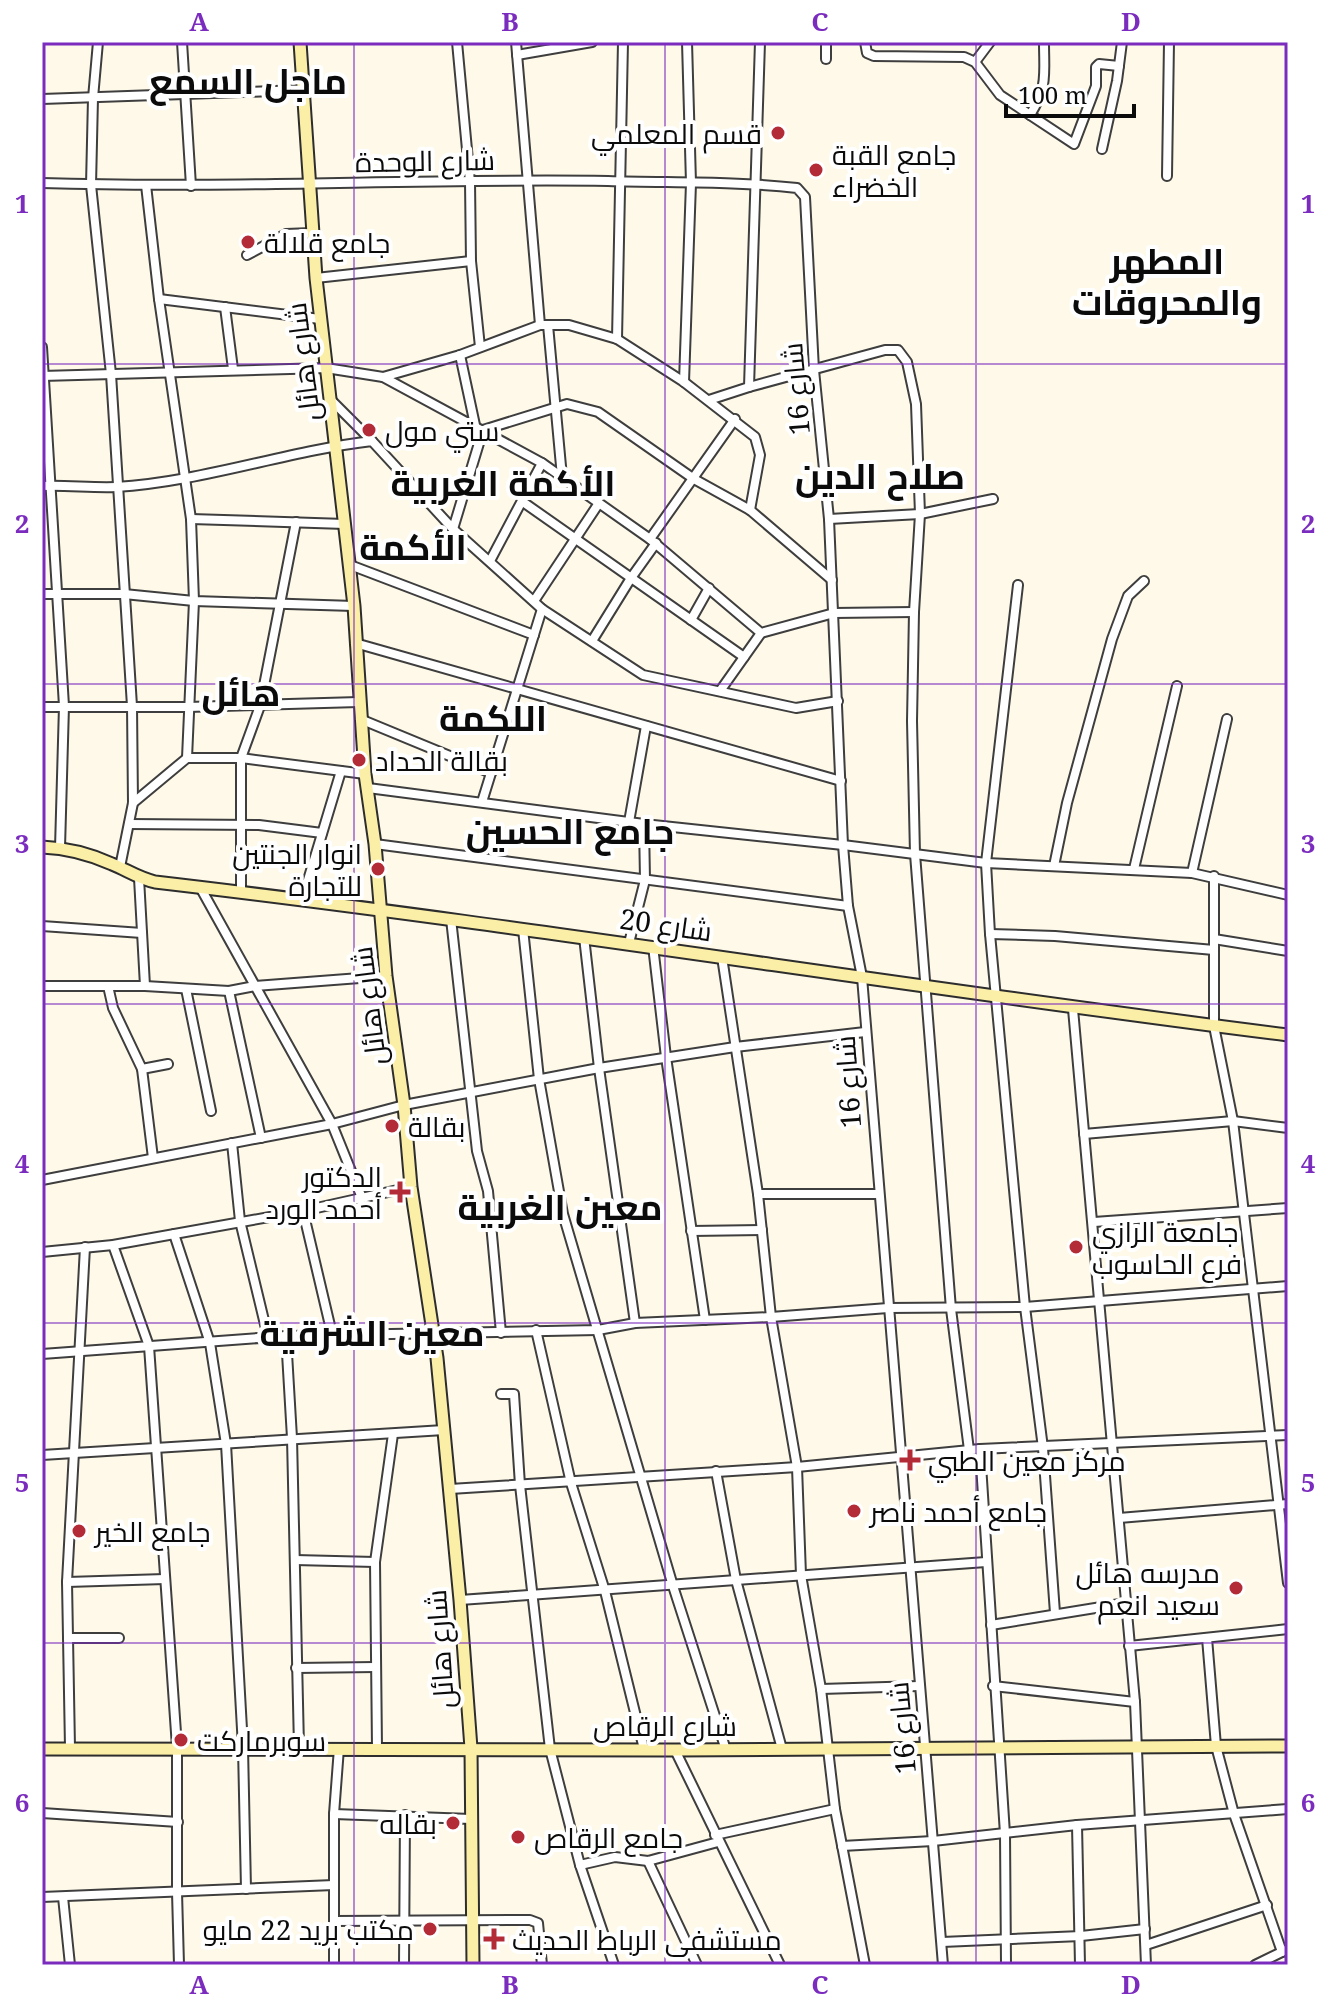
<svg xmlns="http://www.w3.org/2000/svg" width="1330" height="2007" font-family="'Noto Serif',Cairo,serif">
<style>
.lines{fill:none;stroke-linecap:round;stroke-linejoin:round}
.street-casing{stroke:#3e3e3e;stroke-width:12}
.secondary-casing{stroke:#2d2d2d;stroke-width:15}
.street{stroke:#fff;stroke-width:8}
.secondary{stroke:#fbefa7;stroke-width:11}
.grid{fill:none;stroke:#7b2cbf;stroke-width:2;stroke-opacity:0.55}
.poi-dot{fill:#b32b36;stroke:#fff;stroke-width:3}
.labels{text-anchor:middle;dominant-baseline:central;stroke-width:8;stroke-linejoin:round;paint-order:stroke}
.poi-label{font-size:28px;fill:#0b0b0b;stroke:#fff;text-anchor:start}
.street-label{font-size:28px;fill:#0b0b0b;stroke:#fff}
.district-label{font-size:36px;font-weight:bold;fill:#0b0b0b;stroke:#fff}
.neatline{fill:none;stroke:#7b2cbf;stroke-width:3}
.grid-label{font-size:26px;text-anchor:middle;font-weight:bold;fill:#7b2cbf}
</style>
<rect width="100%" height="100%" fill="#fef9e9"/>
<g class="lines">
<defs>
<g id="street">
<path d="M 98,42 L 93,98 L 91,185 L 111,374 L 132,706 L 133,803 L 120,867"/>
<path d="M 182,42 L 191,186"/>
<path d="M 457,42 L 470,182 L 471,261 L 480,347"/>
<path d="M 516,42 L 540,325"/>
<path d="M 865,42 L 867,53 L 874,56 L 964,57 L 975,62 L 1000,95 L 1074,144 L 1096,86 L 1096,67 L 1099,64 L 1119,66"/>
<path d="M 517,55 L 592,42"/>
<path d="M 826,59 L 826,42"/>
<path d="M 975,62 L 990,42"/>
<path d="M 42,99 L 302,90"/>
<path d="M 1030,115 C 1048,86 1044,75 1044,42"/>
<path d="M 1102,149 L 1117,81 L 1122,42"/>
<path d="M 1167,176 L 1169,42"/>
<path d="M 42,183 C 231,189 420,178 608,181 C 671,183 735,181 797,188 L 805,197 L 814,370 L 829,519 L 843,845 L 848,906 L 862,977 L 943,1965"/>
<path d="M 146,185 L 159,299 L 191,519 L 194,601 L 187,758"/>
<path d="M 247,255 L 286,234 L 312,233"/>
<path d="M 316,278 L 471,261"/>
<path d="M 159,299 L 320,319"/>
<path d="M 225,307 L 233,369"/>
<path d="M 548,325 L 562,477"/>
<path d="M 617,339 L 623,42"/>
<path d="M 42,347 L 64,706 L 60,848"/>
<path d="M 460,355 L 475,425"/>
<path d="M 42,376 L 326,368 L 383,377 L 542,463 L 650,539 L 761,633 L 834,613 L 914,612"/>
<path d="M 383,377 L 460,355 L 540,325 L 569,325 L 617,339 L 684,382 L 755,437 L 760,455 L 750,510"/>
<path d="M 684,382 L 691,183 L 687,42"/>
<path d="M 749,387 L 885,350 L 898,350 L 907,362 L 916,404 L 920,514 L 914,612 L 912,721 L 915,854 L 951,1309 L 969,1450"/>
<path d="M 330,399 L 372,441"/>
<path d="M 709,400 L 749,387 L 760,42"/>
<path d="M 42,486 C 67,485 92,488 116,487 C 202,482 286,451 372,441 L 453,529 L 542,609 L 643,675 L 796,708 L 838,701"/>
<path d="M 523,502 L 744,657"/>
<path d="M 191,519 L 345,524"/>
<path d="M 829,519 L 920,514 L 993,499"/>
<path d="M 453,529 L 483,430 L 567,404 L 598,412 L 694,479 L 750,510 L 832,580"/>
<path d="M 650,539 L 735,419"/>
<path d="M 490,561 L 542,463"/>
<path d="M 350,565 L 534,635"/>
<path d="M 1018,585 L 986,863 L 990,934 L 1025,1307 L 1043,1448 L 1055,1613"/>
<path d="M 42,594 L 124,594 L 194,601 L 354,606"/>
<path d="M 534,601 L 599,503"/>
<path d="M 691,620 L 709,588"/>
<path d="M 592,641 L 631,578 L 656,543"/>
<path d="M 355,643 L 841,781"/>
<path d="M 720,691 L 761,633"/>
<path d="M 42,707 L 188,707 L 359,702"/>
<path d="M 360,719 L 491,773"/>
<path d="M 368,788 L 644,824 L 843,845 L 986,863 L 1192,873 L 1288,895"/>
<path d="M 482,802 L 542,609"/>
<path d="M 133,803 L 187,758 L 241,758 L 365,774"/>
<path d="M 629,822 L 646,726"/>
<path d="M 129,824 L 259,825 L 322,833"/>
<path d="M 375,844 L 848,906"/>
<path d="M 1054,866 L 1067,803 L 1112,639 L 1128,596 L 1144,581"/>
<path d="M 1134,869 L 1177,686"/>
<path d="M 1192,873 L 1227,719"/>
<path d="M 1214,876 L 1214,1026 L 1233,1121 L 1288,1583"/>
<path d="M 139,878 L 145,986"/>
<path d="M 200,887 L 332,1124 L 362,1198"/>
<path d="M 241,892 L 241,758 L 260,706 L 296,522"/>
<path d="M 302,900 L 341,771"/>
<path d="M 451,919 L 477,1151 L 488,1191 L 501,1333"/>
<path d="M 42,926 L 142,933"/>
<path d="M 523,929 L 539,1079 L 563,1214 L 673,1586 L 726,1750"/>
<path d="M 990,934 L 1055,936 L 1214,950"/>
<path d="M 584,937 L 599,1068 L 635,1323"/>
<path d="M 1214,939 L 1288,951"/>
<path d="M 629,943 L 645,880 L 644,824"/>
<path d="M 653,946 L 666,1057 L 705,1320"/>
<path d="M 722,957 L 758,1194 L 771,1317 L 797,1467 L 801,1575 L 821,1689 L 835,1809 L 865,1965"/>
<path d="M 42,986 L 145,986 L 229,991 L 255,986 L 386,976"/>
<path d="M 108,986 L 113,1008 L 142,1069 L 168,1064"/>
<path d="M 186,989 L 211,1111"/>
<path d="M 229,991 L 261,1138"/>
<path d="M 1073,1009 L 1135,1702 L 1146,1965"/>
<path d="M 142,1069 L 153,1158"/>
<path d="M 1084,1134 L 1233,1121 L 1288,1128"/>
<path d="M 232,1143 L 240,1221 L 268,1337"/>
<path d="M 42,1180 L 332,1124 L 404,1105 L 599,1068 L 735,1047 L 865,1032"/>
<path d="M 758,1194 L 878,1194"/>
<path d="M 303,1211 L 332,1334"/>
<path d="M 1094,1222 L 1288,1208"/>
<path d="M 691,1231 L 762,1230"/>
<path d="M 174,1234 L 210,1343 L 226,1444 L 243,1747 L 246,1889"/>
<path d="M 113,1245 L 149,1346 L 177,1747 L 177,1892 L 179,1965"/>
<path d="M 42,1252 L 113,1245 L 303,1211 L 411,1187"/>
<path d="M 536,1330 L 571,1483 L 605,1591 L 644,1749"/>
<path d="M 286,1336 L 292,1438 L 299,1747"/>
<path d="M 42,1354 L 286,1336 L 598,1330 L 635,1323 L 771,1317 L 888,1308 L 1025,1307 L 1288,1286"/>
<path d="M 501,1394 L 514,1394 L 520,1485 L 550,1749 L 580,1865 L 614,1965"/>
<path d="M 980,1449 L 1005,1834 L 1006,1965"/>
<path d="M 42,1455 L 444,1430"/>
<path d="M 716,1471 L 736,1580 L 782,1749"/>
<path d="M 450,1489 L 797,1467 L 980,1449 L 1288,1435"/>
<path d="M 1119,1518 L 1288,1504"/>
<path d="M 295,1560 L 375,1562"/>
<path d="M 67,1582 L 165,1579"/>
<path d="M 460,1600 L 986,1562"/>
<path d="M 991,1625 L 1126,1603"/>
<path d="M 68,1638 L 119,1638"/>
<path d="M 1207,1638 L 1216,1746 L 1234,1814 L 1282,1952"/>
<path d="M 1129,1646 L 1288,1629"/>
<path d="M 296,1668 L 376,1667"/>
<path d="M 993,1686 L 1135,1702"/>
<path d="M 821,1689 L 919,1686"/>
<path d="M 70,1748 L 67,1582 L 85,1247"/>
<path d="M 377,1748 L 375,1562 L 393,1434"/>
<path d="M 675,1750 L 780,1965"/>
<path d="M 42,1813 L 178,1822"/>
<path d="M 334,1814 L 471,1819"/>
<path d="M 1077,1825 L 1080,1965"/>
<path d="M 715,1835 L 835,1809"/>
<path d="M 842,1846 L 933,1841 L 1077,1825 L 1288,1809"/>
<path d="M 648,1861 L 697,1965"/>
<path d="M 580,1865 L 615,1857 L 648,1861 L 718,1842"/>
<path d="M 42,1897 L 334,1885"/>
<path d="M 63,1897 L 70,1965"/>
<path d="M 334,1921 L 530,1920 L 538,1923 L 542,1965"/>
<path d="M 942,1942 L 1081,1936 L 1145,1929"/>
<path d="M 1146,1945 L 1267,1905"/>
<path d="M 334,1965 L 334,1814 L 339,1748"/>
<path d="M 404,1965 L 405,1815"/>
<path d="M 1255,1965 L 1288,1949"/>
</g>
<g id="secondary">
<path d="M 300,42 L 316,278 L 354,606 L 365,774 L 375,844 L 386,976 L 404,1105 L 411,1187 L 437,1358 L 460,1600 L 471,1748 L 473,1965"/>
<path d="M 42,847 C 66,848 90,854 112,864 C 127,870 138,878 155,882 C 533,926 910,988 1288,1035"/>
<path d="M 42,1749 L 675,1750 L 1288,1746"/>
</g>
</defs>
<!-- street casing -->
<use href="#street" class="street-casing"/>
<!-- secondary casing -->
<use href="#secondary" class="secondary-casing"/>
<!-- street -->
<use href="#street" class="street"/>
<!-- secondary -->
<use href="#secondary" class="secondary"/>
</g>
<!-- grid -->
<path class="grid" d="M 354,42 L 354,1965M 665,42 L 665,1965M 976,42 L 976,1965M 42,364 L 1288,364M 42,684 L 1288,684M 42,1004 L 1288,1004M 42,1323 L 1288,1323M 42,1643 L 1288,1643"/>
<!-- markers -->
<g class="poi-dot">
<circle cx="778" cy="133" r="8"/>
<circle cx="816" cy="170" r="8"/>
<circle cx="248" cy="242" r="8"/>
<circle cx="369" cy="430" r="8"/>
<circle cx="359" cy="760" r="8"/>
<circle cx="378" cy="869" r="8"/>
<circle cx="392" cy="1126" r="8"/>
<path d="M396 1180h8v8h8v8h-8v8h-8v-8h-8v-8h8z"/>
<circle cx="1076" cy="1247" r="8"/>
<path d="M906 1448h8v8h8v8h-8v8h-8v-8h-8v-8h8z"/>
<circle cx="854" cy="1511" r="8"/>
<circle cx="79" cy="1531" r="8"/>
<circle cx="1236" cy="1588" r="8"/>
<circle cx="181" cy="1740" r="8"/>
<circle cx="453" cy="1823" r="8"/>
<circle cx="518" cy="1837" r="8"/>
<circle cx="430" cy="1929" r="8"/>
<path d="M490 1927h8v8h8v8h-8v8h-8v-8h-8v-8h8z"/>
</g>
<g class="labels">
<!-- poi labels -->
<g class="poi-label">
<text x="762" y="133" text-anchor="end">قسم المعلمي</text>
<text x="832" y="154">جامع القبة<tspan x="832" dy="32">الخضراء</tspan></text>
<text x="264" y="242">جامع قلالة</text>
<text x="385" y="430">ستي مول</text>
<text x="375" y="760">بقالة الحداد</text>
<text x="362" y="853" text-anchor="end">انوار الجنتين<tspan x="362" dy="32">للتجارة</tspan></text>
<text x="408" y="1126">بقالة</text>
<text x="382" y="1176" text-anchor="end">الدكتور<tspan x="382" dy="32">أحمد الورد</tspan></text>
<text x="1092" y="1231">جامعة الرازي<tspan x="1092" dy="32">فرع الحاسوب</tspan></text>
<text x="928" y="1460">مركز معين الطبي</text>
<text x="870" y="1511">جامع أحمد ناصر</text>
<text x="95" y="1531">جامع الخير</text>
<text x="1220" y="1572" text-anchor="end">مدرسه هائل<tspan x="1220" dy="32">سعيد انعم</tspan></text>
<text x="197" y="1740">سوبرماركت</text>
<text x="437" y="1823" text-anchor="end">بقاله</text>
<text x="534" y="1837">جامع الرقاص</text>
<text x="414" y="1929" text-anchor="end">مكتب بريد 22 مايو</text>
<text x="512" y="1939">مستشفى الرباط الحديث</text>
</g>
<!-- street labels -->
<g class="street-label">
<text transform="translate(425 160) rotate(-1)">شارع الوحدة</text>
<text transform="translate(302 362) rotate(-97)">شارع هائل</text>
<text transform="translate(795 389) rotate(-95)">شارع 16</text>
<text transform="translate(666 924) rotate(8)">شارع 20</text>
<text transform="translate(368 1006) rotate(-97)">شارع هائل</text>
<text transform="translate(847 1082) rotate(-94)">شارع 16</text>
<text transform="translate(439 1649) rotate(-94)">شارع هائل</text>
<text x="665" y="1725">شارع الرقاص</text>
<text transform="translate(901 1728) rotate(-95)">شارع 16</text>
</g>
<!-- district labels -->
<g class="district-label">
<text x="248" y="80">ماجل السمع</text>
<text x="1167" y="260">المطهر<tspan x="1167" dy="41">والمحروقات</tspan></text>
<text x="880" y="475">صلاح الدين</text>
<text x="503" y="482">الأكمة الغربية</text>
<text x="413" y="546">الأكمة</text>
<text x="241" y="692">هائل</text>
<text x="493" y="717">اللكمة</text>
<text x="570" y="830">جامع الحسين</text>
<text x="560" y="1206">معين الغربية</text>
<text x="372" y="1332">معين الشرقية</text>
</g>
</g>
<!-- border -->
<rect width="1330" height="2007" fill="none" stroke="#ffffff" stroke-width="88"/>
<!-- scale -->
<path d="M1006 104v12h128v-12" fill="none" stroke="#0b0b0b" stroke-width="4"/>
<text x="1018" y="104" font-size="24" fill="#0b0b0b" stroke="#ffffff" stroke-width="6" paint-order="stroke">100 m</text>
<rect x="44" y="44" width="1242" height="1919" class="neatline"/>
<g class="grid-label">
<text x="199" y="31">A</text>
<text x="510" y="31">B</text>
<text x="820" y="31">C</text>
<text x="1131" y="31">D</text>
<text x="22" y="213">1</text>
<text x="1308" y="213">1</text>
<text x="22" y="533">2</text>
<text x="1308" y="533">2</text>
<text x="22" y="853">3</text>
<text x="1308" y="853">3</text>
<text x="22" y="1173">4</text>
<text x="1308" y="1173">4</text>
<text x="22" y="1492">5</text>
<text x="1308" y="1492">5</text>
<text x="22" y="1812">6</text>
<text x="1308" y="1812">6</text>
<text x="199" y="1994">A</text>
<text x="510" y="1994">B</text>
<text x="820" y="1994">C</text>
<text x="1131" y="1994">D</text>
</g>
</svg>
